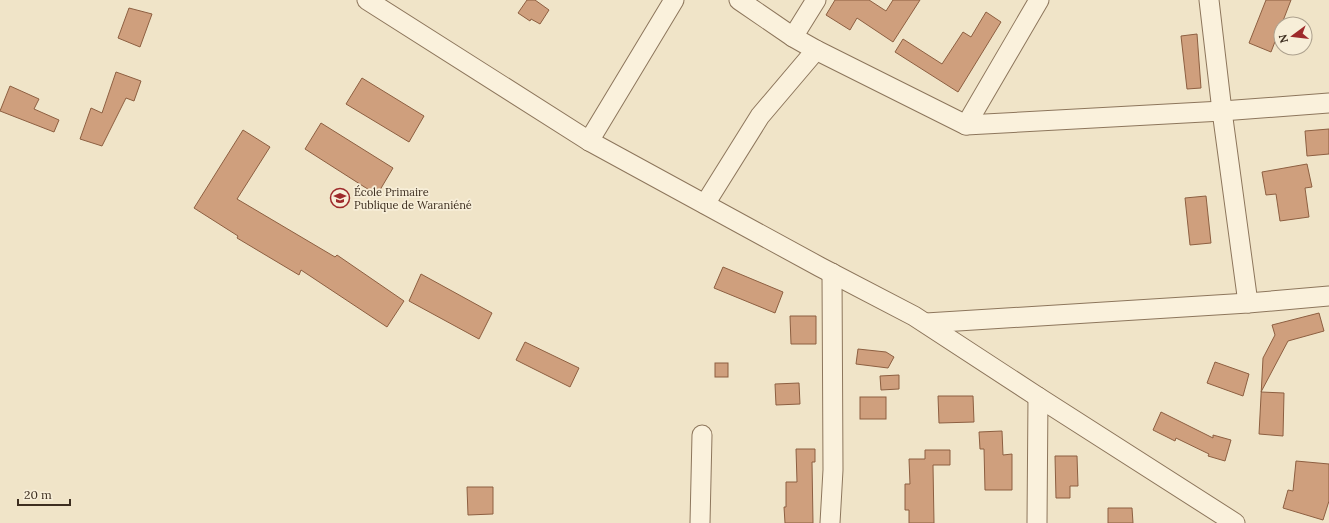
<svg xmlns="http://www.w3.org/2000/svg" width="1329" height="523" font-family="Lora,serif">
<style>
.building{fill:#cf9f7d;stroke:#8d5f41}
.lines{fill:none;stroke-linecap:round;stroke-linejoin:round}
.minor-casing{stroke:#8d765c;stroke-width:21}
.minor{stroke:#faf1dc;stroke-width:19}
.labels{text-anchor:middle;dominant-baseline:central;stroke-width:3.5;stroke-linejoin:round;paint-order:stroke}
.poi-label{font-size:11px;fill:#3d2e20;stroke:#f7eed8;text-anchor:start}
</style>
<rect width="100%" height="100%" fill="#f0e4c8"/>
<!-- building -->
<g class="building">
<path d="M 527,0 L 535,0 L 549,10 L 540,24 L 531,19 L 530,21 L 518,13 Z"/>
<path d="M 835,0 L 869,0 L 886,11 L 893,0 L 920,0 L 893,42 L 857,18 L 850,30 L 826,15 Z"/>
<path d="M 1266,0 L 1291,0 L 1271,52 L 1249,43 Z"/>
<path d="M 129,8 L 152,14 L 140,47 L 118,38 Z"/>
<path d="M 986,12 L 1001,22 L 958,92 L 895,52 L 903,39 L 942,64 L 963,32 L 971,37 Z"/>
<path d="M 1197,34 L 1201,88 L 1187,89 L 1181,36 Z"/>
<path d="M 116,72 L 141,81 L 134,101 L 126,98 L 102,146 L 80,139 L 91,108 L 102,113 Z"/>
<path d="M 362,78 L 424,116 L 409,142 L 346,104 Z"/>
<path d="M 10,86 L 39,99 L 34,109 L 59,120 L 54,132 L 0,111 Z"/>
<path d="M 321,123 L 393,168 L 377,195 L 305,149 Z"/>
<path d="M 1329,129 L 1329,154 L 1307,156 L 1305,131 Z"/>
<path d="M 243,130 L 270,147 L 237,199 L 335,257 L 337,255 L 404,301 L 387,327 L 301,270 L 299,275 L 237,238 L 238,236 L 194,208 Z"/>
<path d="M 1307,164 L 1312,187 L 1305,188 L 1309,217 L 1280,221 L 1276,194 L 1266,195 L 1262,172 Z"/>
<path d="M 1206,196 L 1211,243 L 1190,245 L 1185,198 Z"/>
<path d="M 723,267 L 783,292 L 775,313 L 714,288 Z"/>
<path d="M 421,274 L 492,313 L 479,339 L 409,301 Z"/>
<path d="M 1319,313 L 1324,331 L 1288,341 L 1261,392 L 1284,393 L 1283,436 L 1259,434 L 1263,358 L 1275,335 L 1272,325 Z"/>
<path d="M 790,316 L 816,316 L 816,344 L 791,344 Z"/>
<path d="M 525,342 L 579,368 L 570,387 L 516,360 Z"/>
<path d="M 858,349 L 886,352 L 894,357 L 888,368 L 856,364 Z"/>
<path d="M 1215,362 L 1249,374 L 1243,396 L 1207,383 Z"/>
<rect x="715" y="363" width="13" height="14"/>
<path d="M 899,375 L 899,389 L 881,390 L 880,376 Z"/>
<path d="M 799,383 L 800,404 L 776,405 L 775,384 Z"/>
<path d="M 938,396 L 973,396 L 974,422 L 939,423 Z"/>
<rect x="860" y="397" width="26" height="22"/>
<path d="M 1161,412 L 1213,438 L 1213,435 L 1231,440 L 1225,461 L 1208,456 L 1209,454 L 1176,438 L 1175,441 L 1153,430 Z"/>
<path d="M 1002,431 L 1003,455 L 1012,454 L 1012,490 L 985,490 L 984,449 L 980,449 L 979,432 Z"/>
<path d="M 796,449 L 815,449 L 815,462 L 812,462 L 813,523 L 785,523 L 784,507 L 786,507 L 786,482 L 797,482 Z"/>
<path d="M 925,450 L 950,450 L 950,465 L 933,465 L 934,523 L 909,523 L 909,510 L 905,510 L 905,484 L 910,484 L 909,459 L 925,459 Z"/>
<path d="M 1055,456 L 1077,456 L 1078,486 L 1070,486 L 1070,498 L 1056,498 Z"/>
<path d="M 1296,461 L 1329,464 L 1329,501 L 1323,520 L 1283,508 L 1288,490 L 1293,491 Z"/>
<path d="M 467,487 L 493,487 L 493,514 L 468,515 Z"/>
<path d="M 1108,508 L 1132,508 L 1133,523 L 1108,523 Z"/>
</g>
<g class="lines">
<defs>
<g id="minor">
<path d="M 367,0 L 589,141 L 820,267 L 914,316 L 1038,397 L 1235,523"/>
<path d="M 739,0 L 793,37 L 816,50 L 966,125 L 1222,111 L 1329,103"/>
<path d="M 1209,0 L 1222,111 L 1248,303"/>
<path d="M 793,37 L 816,0"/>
<path d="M 966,125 L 1039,0"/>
<path d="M 589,141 L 674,0"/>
<path d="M 705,204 L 760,116 L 816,50"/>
<path d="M 926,323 L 1248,303 L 1329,296"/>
<path d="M 700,523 L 702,435"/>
<path d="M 830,523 L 833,470 L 832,273"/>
<path d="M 1037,523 L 1038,397"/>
</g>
</defs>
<!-- minor casing -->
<use href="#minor" class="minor-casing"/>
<!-- minor -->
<use href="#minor" class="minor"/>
</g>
<!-- icons -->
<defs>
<symbol id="school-ring" viewBox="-11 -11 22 22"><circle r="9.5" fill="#f7eed8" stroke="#9e2a2b" stroke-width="1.5"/><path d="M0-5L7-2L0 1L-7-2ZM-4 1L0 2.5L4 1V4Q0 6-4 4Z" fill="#9e2a2b"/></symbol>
</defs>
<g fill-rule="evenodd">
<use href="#school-ring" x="329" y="187" width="22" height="22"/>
</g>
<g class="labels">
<!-- poi labels -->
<g class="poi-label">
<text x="354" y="192">École Primaire<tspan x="354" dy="13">Publique de Waraniéné</tspan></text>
</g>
</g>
<!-- north arrow -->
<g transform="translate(1293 36) rotate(255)"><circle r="19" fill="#f7eed8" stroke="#ada18e"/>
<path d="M0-3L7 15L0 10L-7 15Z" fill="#9e2a2b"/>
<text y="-6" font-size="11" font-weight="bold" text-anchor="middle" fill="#3d2e20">N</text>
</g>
<!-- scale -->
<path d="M18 499v6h52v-6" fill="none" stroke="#3d2e20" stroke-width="2"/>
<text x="24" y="499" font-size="12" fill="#3d2e20" stroke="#f7eed8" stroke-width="3" paint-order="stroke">20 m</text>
</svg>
